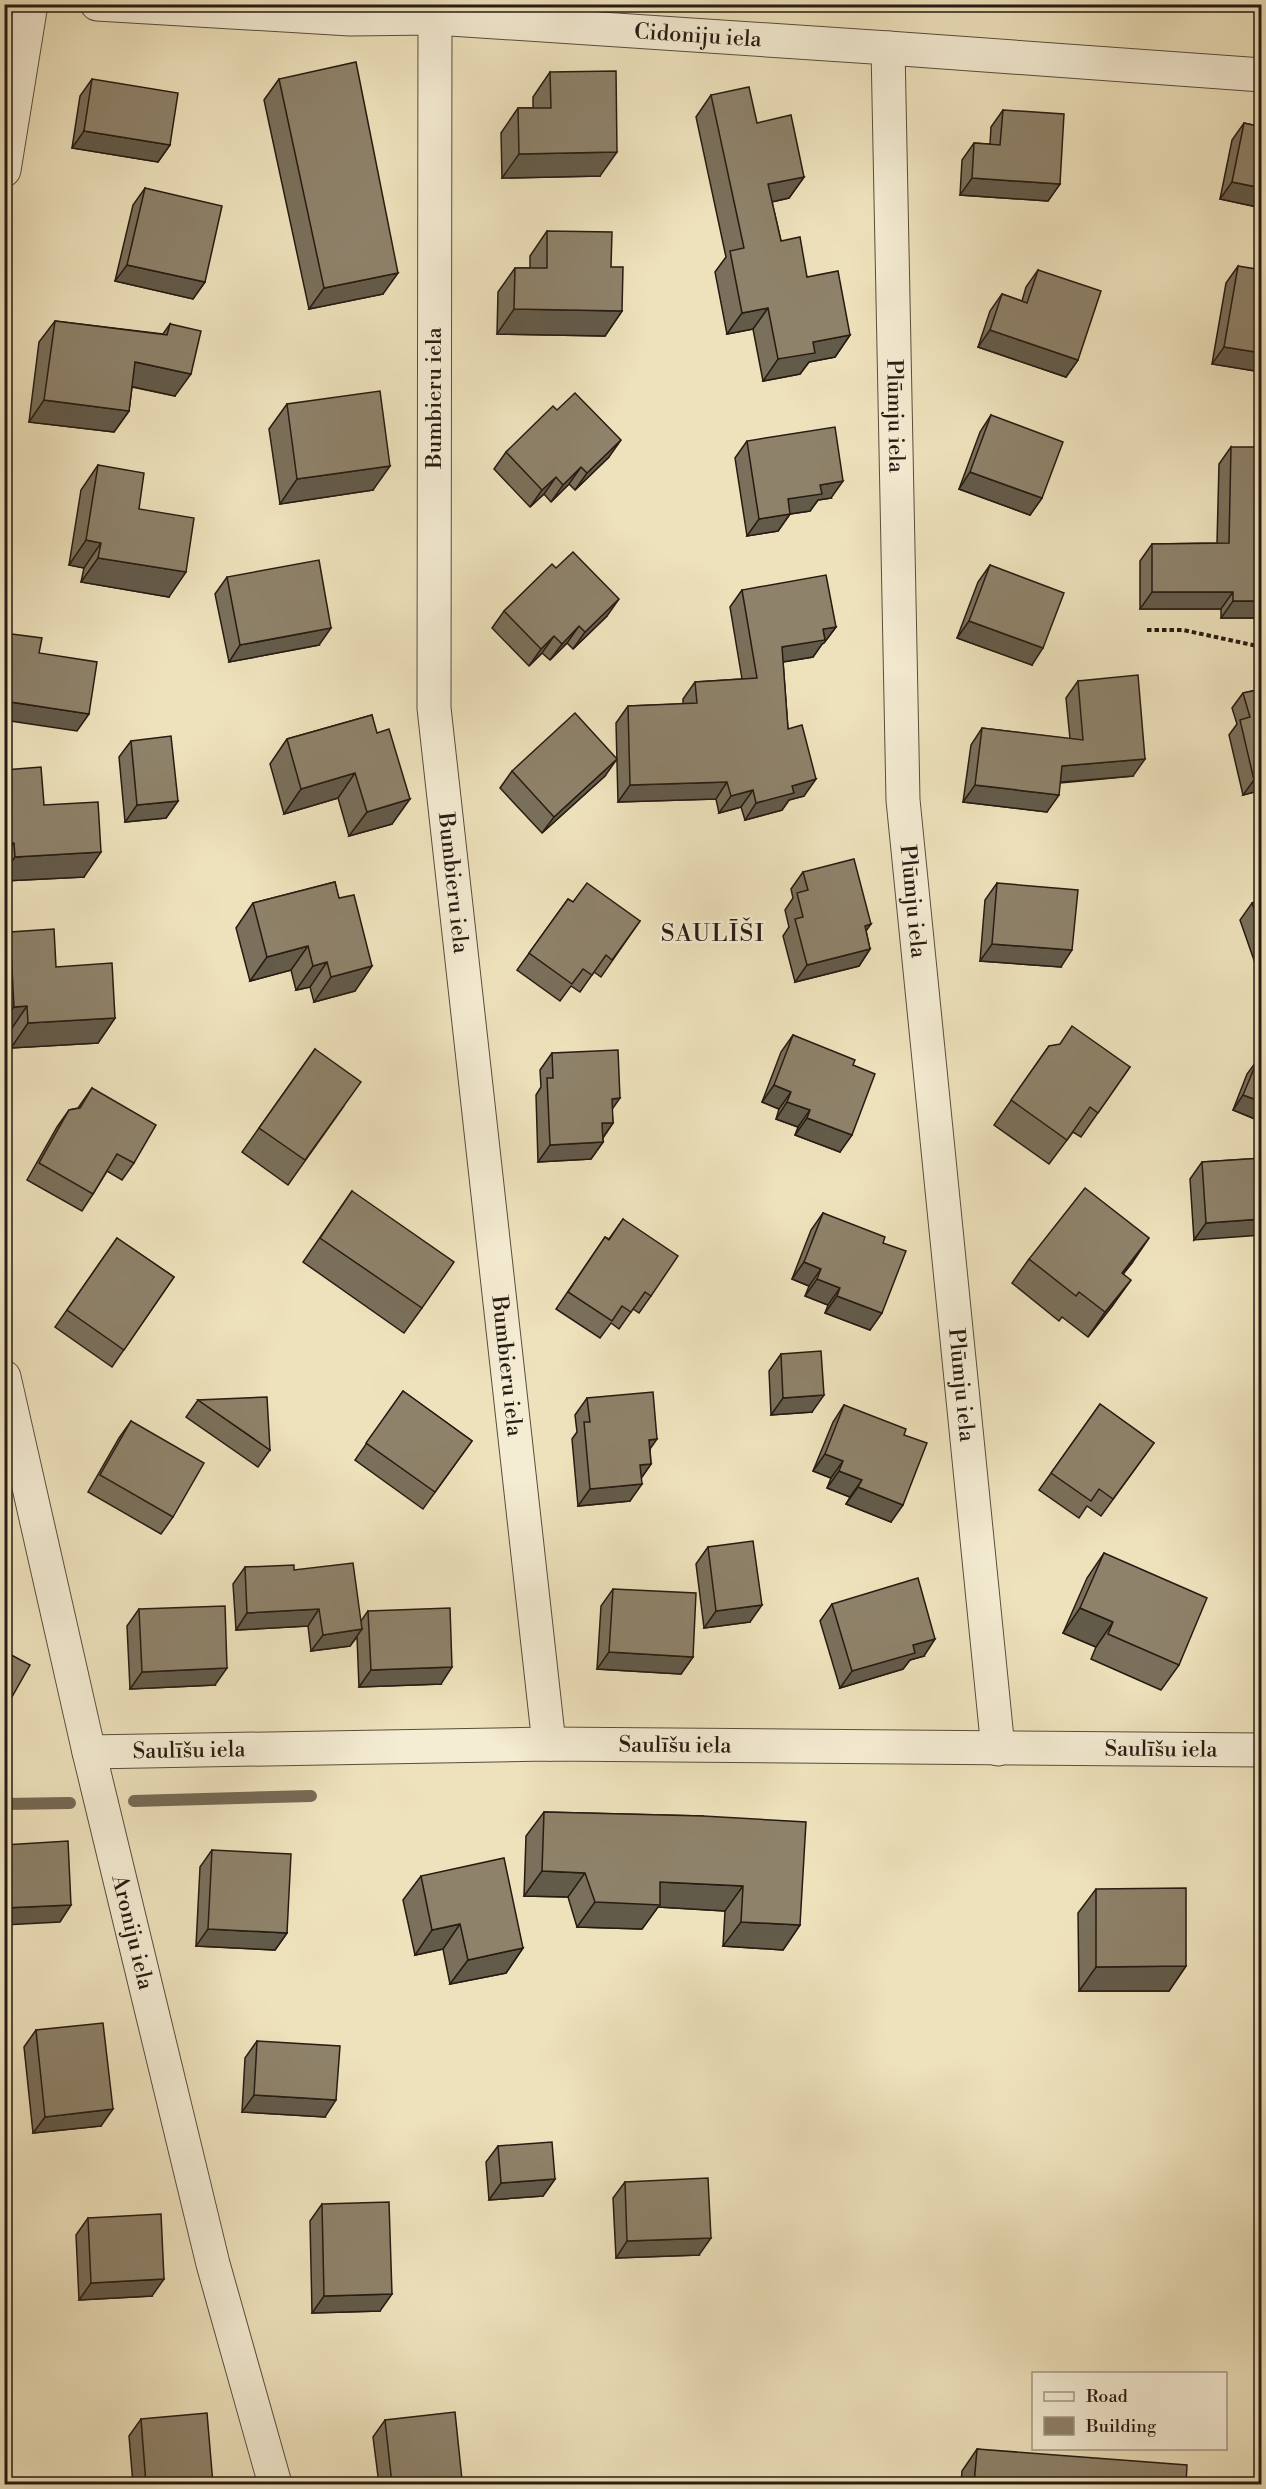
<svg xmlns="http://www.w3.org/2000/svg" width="1266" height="2489" font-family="'Libre Bodoni',serif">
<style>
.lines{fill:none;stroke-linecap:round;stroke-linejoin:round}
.stream{stroke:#766a55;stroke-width:12}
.minor-casing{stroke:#594d3c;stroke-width:35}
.path{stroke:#271b12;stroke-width:4;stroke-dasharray:4.5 3;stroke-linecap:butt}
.minor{stroke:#f4ecd3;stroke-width:33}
.wall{fill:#7a705b;stroke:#271b12;stroke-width:1.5}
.shaded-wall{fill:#635b4a;stroke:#271b12;stroke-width:1.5}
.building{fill:#8e826a;stroke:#271b12;stroke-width:1.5}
.labels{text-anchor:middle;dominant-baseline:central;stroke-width:5;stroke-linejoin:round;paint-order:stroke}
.street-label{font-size:22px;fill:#271b12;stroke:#f4ecd3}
.neighbourhood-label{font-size:24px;letter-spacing:1.5px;fill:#271b12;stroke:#f4ecd3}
</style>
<rect width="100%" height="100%" fill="#eee2bc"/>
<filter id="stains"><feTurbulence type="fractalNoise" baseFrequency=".00333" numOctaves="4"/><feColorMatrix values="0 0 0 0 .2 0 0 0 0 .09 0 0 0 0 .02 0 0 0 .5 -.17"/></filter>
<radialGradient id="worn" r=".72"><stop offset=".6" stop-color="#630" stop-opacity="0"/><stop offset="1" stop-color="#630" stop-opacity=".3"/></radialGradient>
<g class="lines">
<!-- stream -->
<g class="stream">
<path d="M 134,1801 L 311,1796"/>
<path d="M 4,1804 L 70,1803"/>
</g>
<defs>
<g id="minor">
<path id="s1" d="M 97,4 L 350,19 L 435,18 L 888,48 L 1262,75"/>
<path id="s2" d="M 435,18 L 434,708 L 549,1744"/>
<path id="s3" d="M 888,48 L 903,800 L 998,1749"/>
<path d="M 4,170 L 31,4"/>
<path id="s4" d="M 4,1377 L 89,1752 L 213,2264 L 275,2484"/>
<path id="s5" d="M 89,1752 L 549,1744 L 1262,1750"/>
</g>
</defs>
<!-- minor casing -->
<use href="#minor" class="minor-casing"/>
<!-- path -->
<path class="path" d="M 1147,630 L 1183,630 L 1262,647"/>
<!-- minor -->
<use href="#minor" class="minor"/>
</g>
<!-- wall -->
<g class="wall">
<path d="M 550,72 L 600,176 L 502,178 L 501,133 L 518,108 L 533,108 L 533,97 Z"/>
<path d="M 92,79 L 170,145 L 158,162 L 72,148 L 80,96 Z"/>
<path d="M 279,79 L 383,294 L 309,309 L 264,100 Z"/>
<path d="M 711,95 L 757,123 L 804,177 L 789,198 L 772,202 L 781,241 L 850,335 L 835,357 L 809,362 L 800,374 L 763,381 L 753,329 L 727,334 L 715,272 L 726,257 L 696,117 Z"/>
<path d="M 1003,110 L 1060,184 L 1048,201 L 960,195 L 962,160 L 974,143 L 990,144 L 991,127 Z"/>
<path d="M 1244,123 L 1262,127 L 1262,208 L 1220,199 L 1232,140 Z"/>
<path d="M 145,188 L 205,282 L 193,299 L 115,281 L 133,205 Z"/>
<path d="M 547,231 L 622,311 L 605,336 L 497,334 L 498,292 L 515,268 L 530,268 L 530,256 Z"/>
<path d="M 1238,266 L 1262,372 L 1212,364 L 1226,283 Z"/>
<path d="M 1038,270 L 1078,360 L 1066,377 L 978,347 L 990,311 L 1002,294 L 1022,301 L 1026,287 Z"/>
<path d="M 55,321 L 163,334 L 170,324 L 175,396 L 132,387 L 129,411 L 114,432 L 29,422 L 39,342 Z"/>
<path d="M 287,404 L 373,490 L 280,504 L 269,429 Z"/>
<path d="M 557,410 L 609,457 L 575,490 L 569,484 L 551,502 L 544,494 L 530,507 L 494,469 L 506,452 Z"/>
<path d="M 991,415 L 1042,498 L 1030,515 L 959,489 L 980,432 Z"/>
<path d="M 747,441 L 831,498 L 818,500 L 810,511 L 790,514 L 778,531 L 747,536 L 735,458 Z"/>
<path d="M 1231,447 L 1262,618 L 1221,618 L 1221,609 L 1140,609 L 1140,561 L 1152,544 L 1217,543 L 1219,464 Z"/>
<path d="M 98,465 L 139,509 L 169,597 L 81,582 L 84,568 L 69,565 L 81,490 Z"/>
<path d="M 990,565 L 1032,665 L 957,638 L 978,582 Z"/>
<path d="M 556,568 L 607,616 L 573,649 L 567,643 L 550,660 L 542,653 L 529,666 L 492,628 L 504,611 Z"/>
<path d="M 227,577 L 319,645 L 229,662 L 215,594 Z"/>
<path d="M 742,590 L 836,627 L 824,643 L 822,644 L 813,657 L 783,662 L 788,729 L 804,796 L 789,800 L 782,810 L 745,820 L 741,807 L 719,813 L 716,799 L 618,802 L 616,723 L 628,706 L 683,704 L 683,699 L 695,682 L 742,679 L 730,607 Z"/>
<path d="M 1078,681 L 1133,776 L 1060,783 L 1047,812 L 963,802 L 971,745 L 982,728 L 1070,739 L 1066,698 Z"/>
<path d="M 1262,689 L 1262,790 L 1243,795 L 1229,735 L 1237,724 L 1232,708 L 1243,693 Z"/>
<path d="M 372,715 L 392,824 L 349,836 L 338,798 L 284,814 L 270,764 L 287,739 Z"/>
<path d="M 131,741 L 178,801 L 166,818 L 125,822 L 119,757 Z"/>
<path d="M 4,770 L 44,805 L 84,877 L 4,881 Z"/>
<path d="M 512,771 L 605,776 L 542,833 L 500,788 Z"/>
<path d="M 803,872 L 866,931 L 870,949 L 859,966 L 795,982 L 783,936 L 789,927 L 785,910 L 793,898 L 791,889 Z"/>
<path d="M 335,882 L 355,991 L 314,1002 L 310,987 L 296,990 L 291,970 L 250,981 L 236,928 L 253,903 Z"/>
<path d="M 997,883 L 1061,967 L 980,961 L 985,900 Z"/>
<path d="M 1262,892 L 1262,983 L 1240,920 L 1252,903 L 1259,900 L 1258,897 Z"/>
<path d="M 568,899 L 573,902 L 640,921 L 601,977 L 594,972 L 580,992 L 571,986 L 560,1001 L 517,970 Z"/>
<path d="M 10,932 L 56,967 L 115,1018 L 98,1043 L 11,1048 L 10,1031 L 4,1031 L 4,939 Z"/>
<path d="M 793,1035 L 853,1065 L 840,1152 L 795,1135 L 798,1127 L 776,1119 L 779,1109 L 762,1102 L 781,1052 Z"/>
<path d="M 1049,1046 L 1130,1067 L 1081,1137 L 1073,1132 L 1049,1164 L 994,1125 Z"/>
<path d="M 315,1049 L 344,1106 L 288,1185 L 242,1152 Z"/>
<path d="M 552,1053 L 612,1110 L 613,1123 L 603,1138 L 603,1142 L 591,1159 L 538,1162 L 536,1095 L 541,1087 L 540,1070 Z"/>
<path d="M 1258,1059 L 1262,1060 L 1262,1128 L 1258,1127 L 1260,1121 L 1233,1110 L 1247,1074 Z"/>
<path d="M 92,1088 L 134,1163 L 122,1180 L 107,1171 L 93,1194 L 82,1211 L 27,1180 L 57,1127 L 69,1110 L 78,1108 Z"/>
<path d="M 1262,1158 L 1194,1240 L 1190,1179 L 1202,1162 Z"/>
<path d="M 352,1191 L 422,1308 L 404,1333 L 303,1262 Z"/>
<path d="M 823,1213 L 883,1243 L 870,1330 L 825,1313 L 828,1305 L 805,1296 L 809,1286 L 792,1279 L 811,1230 Z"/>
<path d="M 623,1219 L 651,1296 L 639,1313 L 633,1309 L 619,1329 L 611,1323 L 600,1338 L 556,1309 L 605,1237 L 609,1239 Z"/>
<path d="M 117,1238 L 174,1277 L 112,1367 L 55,1327 Z"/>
<path d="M 1029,1259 L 1132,1263 L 1123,1274 L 1113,1305 L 1088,1337 L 1062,1317 L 1059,1321 L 1012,1283 Z"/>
<path d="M 781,1354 L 812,1412 L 771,1415 L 769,1371 Z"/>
<path d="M 403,1391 L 472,1441 L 423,1509 L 355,1460 Z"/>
<path d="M 587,1398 L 650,1449 L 651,1464 L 642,1477 L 630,1501 L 578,1506 L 572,1439 L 577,1432 L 575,1415 Z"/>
<path d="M 198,1400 L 270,1450 L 258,1467 L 186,1417 Z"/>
<path d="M 1100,1404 L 1154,1443 L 1101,1516 L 1087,1506 L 1079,1518 L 1039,1490 Z"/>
<path d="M 844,1405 L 904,1435 L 891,1522 L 846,1504 L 850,1497 L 827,1488 L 831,1478 L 813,1471 L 833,1422 Z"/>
<path d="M 131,1421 L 173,1517 L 161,1534 L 88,1492 L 119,1438 Z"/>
<path d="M 708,1547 L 750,1622 L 704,1628 L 696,1564 Z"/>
<path d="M 1104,1553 L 1179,1665 L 1161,1690 L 1091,1659 L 1096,1647 L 1063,1633 L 1087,1578 Z"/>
<path d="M 245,1567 L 294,1570 L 361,1621 L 368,1611 L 441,1684 L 359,1687 L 357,1637 L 350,1646 L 311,1651 L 308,1626 L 236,1630 L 233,1584 Z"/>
<path d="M 613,1589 L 693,1657 L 681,1674 L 597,1669 L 601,1606 Z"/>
<path d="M 832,1604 L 924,1656 L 910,1660 L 903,1669 L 840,1688 L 820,1621 Z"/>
<path d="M 139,1609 L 215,1685 L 130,1689 L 127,1626 Z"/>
<path d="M 544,1812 L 703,1816 L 800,1925 L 783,1950 L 723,1946 L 725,1911 L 658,1907 L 642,1929 L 577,1927 L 568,1897 L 524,1896 L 526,1836 Z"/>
<path d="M 212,1850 L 287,1933 L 275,1950 L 196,1946 L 200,1867 Z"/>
<path d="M 421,1876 L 523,1948 L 506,1973 L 450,1984 L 443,1949 L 415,1955 L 403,1900 Z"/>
<path d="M 1096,1889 L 1186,1966 L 1169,1991 L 1079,1991 L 1078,1913 Z"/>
<path d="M 36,2030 L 101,2126 L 33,2133 L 24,2047 Z"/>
<path d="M 257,2041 L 325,2117 L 242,2112 L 245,2058 Z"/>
<path d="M 498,2146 L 555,2179 L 543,2196 L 489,2200 L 486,2162 Z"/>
<path d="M 625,2182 L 699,2255 L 616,2258 L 613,2198 Z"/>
<path d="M 322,2204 L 380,2311 L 312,2313 L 310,2221 Z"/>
<path d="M 88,2218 L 152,2296 L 79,2300 L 76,2235 Z"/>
<path d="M 141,2419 L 213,2484 L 133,2484 L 129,2436 Z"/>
<path d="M 385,2420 L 462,2480 L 459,2484 L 379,2484 L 373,2437 Z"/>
<path d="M 977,2449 L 1186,2484 L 961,2484 L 962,2471 Z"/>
</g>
<!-- shaded-wall -->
<g class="shaded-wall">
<path d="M 84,131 L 170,145 L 158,162 L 72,148 Z"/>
<path d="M 617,152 L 600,176 L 502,178 L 519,154 Z"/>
<path d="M 804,177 L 789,198 L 753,206 L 768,184 Z"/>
<path d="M 972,178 L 1060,184 L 1048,201 L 960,195 Z"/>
<path d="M 1232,182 L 1262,188 L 1262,208 L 1220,199 Z"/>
<path d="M 127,265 L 205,282 L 193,299 L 115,281 Z"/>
<path d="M 398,273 L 383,294 L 309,309 L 324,288 Z"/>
<path d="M 768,308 L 753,329 L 727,334 L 742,313 Z"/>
<path d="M 514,309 L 622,311 L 605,336 L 497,334 Z"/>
<path d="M 990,330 L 1078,360 L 1066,377 L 978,347 Z"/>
<path d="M 850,335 L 835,357 L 809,362 L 800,374 L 763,381 L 778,359 L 813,342 Z"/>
<path d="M 1224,347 L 1262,353 L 1262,372 L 1212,364 Z"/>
<path d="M 135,362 L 191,374 L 175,396 L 120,384 Z"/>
<path d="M 44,400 L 129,411 L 114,432 L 29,422 Z"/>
<path d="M 621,440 L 609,457 L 575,490 L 587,473 Z"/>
<path d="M 390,466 L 373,490 L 280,504 L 297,479 Z"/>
<path d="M 581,467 L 569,484 L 551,502 L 563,485 Z"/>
<path d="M 970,472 L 1042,498 L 1030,515 L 959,489 Z"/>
<path d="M 556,477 L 544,494 L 530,507 L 542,490 Z"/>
<path d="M 843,481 L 831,498 L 818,500 L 810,511 L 776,516 L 788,499 L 820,485 Z"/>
<path d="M 790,514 L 778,531 L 747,536 L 759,519 Z"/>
<path d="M 86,540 L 101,543 L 84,568 L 69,565 Z"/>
<path d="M 98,558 L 186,572 L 169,597 L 81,582 Z"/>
<path d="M 1152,592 L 1233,592 L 1221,609 L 1140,609 Z"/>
<path d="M 619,599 L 607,616 L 573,649 L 585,632 Z"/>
<path d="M 1233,601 L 1262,601 L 1262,618 L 1221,618 Z"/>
<path d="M 969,621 L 1043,648 L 1032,665 L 957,638 Z"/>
<path d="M 579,626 L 567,643 L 550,660 L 562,644 Z"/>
<path d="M 836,627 L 824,643 L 822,644 L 813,657 L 770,664 L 782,647 L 823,629 Z"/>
<path d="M 331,628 L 319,645 L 229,662 L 240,645 Z"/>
<path d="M 554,636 L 542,653 L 529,666 L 541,649 Z"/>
<path d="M 4,701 L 89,714 L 77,731 L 4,720 Z"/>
<path d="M 617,759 L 605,776 L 542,833 L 554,817 Z"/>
<path d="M 1145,759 L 1133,776 L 1050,783 L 1062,766 Z"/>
<path d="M 355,773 L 338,798 L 284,814 L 301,789 Z"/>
<path d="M 1262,778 L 1262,790 L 1243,795 L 1254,780 Z"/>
<path d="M 816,779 L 804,796 L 789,800 L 782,810 L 745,820 L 756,803 L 792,786 Z"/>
<path d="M 727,782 L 716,799 L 618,802 L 630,785 Z"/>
<path d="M 975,785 L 1059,795 L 1047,812 L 963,802 Z"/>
<path d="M 753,790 L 741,807 L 719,813 L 731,796 Z"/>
<path d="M 410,799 L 392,824 L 349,836 L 367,812 Z"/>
<path d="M 178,801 L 166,818 L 125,822 L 137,805 Z"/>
<path d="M 4,843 L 14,843 L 4,857 Z"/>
<path d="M 101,852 L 84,877 L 4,881 L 4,872 L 15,857 Z"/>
<path d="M 871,924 L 859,941 L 865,926 Z"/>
<path d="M 992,944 L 1072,950 L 1061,967 L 980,961 Z"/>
<path d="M 308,946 L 291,970 L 250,981 L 267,957 Z"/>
<path d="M 870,949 L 859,966 L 795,982 L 807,965 Z"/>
<path d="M 327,962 L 310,987 L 296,990 L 313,966 Z"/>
<path d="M 372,966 L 355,991 L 314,1002 L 331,977 Z"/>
<path d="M 27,1006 L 10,1031 L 4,1031 L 4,1020 L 14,1007 Z"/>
<path d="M 115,1018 L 98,1043 L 11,1048 L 28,1023 Z"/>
<path d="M 774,1085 L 791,1092 L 779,1109 L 762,1102 Z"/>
<path d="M 1243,1095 L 1262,1102 L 1262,1119 L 1260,1121 L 1233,1110 Z"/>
<path d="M 620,1098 L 608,1115 L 612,1099 Z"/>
<path d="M 787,1102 L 810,1110 L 798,1127 L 776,1119 Z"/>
<path d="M 807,1118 L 852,1135 L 840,1152 L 795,1135 Z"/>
<path d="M 1262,1122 L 1262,1128 L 1258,1127 Z"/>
<path d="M 602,1123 L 613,1123 L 601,1140 Z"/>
<path d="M 603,1142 L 591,1159 L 538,1162 L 550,1145 Z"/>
<path d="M 1262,1219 L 1262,1235 L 1194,1240 L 1206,1223 Z"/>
<path d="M 1149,1238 L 1132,1263 L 1104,1298 L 1122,1273 Z"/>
<path d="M 804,1262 L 821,1269 L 809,1286 L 792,1279 Z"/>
<path d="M 817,1279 L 840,1288 L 828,1305 L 805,1296 Z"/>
<path d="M 1131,1280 L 1113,1305 L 1088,1337 L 1105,1312 Z"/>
<path d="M 837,1296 L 882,1313 L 870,1330 L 825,1313 Z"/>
<path d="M 824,1395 L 812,1412 L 771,1415 L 783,1398 Z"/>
<path d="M 657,1439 L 645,1456 L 649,1440 Z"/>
<path d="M 825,1454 L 843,1461 L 831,1478 L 813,1471 Z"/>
<path d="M 651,1464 L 639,1481 L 640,1465 Z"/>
<path d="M 839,1471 L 862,1480 L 850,1497 L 827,1488 Z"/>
<path d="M 642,1484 L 630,1501 L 578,1506 L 590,1489 Z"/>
<path d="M 858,1487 L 903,1505 L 891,1522 L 846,1504 Z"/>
<path d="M 762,1605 L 750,1622 L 704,1628 L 716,1611 Z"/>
<path d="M 1080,1608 L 1113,1622 L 1096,1647 L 1063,1633 Z"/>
<path d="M 319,1609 L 308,1626 L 236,1630 L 247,1613 Z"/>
<path d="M 362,1629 L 350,1646 L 311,1651 L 323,1635 Z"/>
<path d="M 935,1639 L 924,1656 L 910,1660 L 903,1669 L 840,1688 L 852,1671 L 913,1645 Z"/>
<path d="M 609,1652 L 693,1657 L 681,1674 L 597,1669 Z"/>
<path d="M 452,1667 L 441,1684 L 359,1687 L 371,1670 Z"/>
<path d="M 227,1668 L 215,1685 L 130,1689 L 142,1672 Z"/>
<path d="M 542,1871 L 585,1873 L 568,1897 L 524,1896 Z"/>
<path d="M 660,1882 L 743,1886 L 725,1911 L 658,1907 L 642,1929 L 577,1927 L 595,1902 Z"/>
<path d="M 71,1905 L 60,1922 L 4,1925 L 4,1908 Z"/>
<path d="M 741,1922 L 800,1925 L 783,1950 L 723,1946 Z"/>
<path d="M 460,1924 L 443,1949 L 415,1955 L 432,1930 Z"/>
<path d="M 208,1929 L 287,1933 L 275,1950 L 196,1946 Z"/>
<path d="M 523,1948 L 506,1973 L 450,1984 L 468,1960 Z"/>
<path d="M 1186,1966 L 1169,1991 L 1079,1991 L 1096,1967 Z"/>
<path d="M 254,2095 L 336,2100 L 325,2117 L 242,2112 Z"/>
<path d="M 113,2109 L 101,2126 L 33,2133 L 45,2117 Z"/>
<path d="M 555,2179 L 543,2196 L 489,2200 L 501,2183 Z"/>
<path d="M 711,2238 L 699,2255 L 616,2258 L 627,2241 Z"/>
<path d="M 164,2279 L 152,2296 L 79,2300 L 91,2283 Z"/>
<path d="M 392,2294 L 380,2311 L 312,2313 L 324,2296 Z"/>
<path d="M 462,2480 L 459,2484 L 419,2484 Z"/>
</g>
<!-- building -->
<g class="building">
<path d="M 356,62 L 398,273 L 324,288 L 279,79 Z"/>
<path d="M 616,71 L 617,152 L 519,154 L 518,108 L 551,108 L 550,72 Z"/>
<path d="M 92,79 L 178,93 L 170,145 L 84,131 Z"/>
<path d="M 749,87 L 757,123 L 791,115 L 804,177 L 768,184 L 781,241 L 800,237 L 807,277 L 838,271 L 850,335 L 813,342 L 815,353 L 778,359 L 768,308 L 742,313 L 730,251 L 744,248 L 711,95 Z"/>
<path d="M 1003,110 L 1064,114 L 1060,184 L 972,178 L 974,143 L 1000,145 Z"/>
<path d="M 1244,123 L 1262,127 L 1262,188 L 1232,182 Z"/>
<path d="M 145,188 L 222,206 L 205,282 L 127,265 Z"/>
<path d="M 547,231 L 612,232 L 611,267 L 623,267 L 622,311 L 514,309 L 515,268 L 547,268 Z"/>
<path d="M 1238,266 L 1262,270 L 1262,353 L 1224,347 Z"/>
<path d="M 1038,270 L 1101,291 L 1078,360 L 990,330 L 1002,294 L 1027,303 Z"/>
<path d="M 55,321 L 167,335 L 170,324 L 201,331 L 191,374 L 135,362 L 129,411 L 44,400 Z"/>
<path d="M 380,391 L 390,466 L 297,479 L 287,404 Z"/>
<path d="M 575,393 L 621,440 L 587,473 L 581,467 L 563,485 L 556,477 L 542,490 L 506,452 L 553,406 L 557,410 Z"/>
<path d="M 991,415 L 1063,442 L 1042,498 L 970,472 Z"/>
<path d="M 835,427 L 843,481 L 820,485 L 822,494 L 788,499 L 790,514 L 759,519 L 747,441 Z"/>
<path d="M 1231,447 L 1262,447 L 1262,601 L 1233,601 L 1233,592 L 1152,592 L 1152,544 L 1229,543 Z"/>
<path d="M 98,465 L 144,473 L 139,509 L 194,518 L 186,572 L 98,558 L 101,543 L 86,540 Z"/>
<path d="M 573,552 L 619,599 L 585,632 L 579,626 L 562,644 L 554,636 L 541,649 L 504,611 L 552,564 L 556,568 Z"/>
<path d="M 319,560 L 331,628 L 240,645 L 227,577 Z"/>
<path d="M 990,565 L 1064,593 L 1043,648 L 969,621 Z"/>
<path d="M 826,575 L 836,627 L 823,629 L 825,640 L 782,647 L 788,729 L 802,725 L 816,779 L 792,786 L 794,793 L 756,803 L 753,790 L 731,796 L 727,782 L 630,785 L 628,706 L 697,703 L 695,682 L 757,678 L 742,590 Z"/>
<path d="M 4,633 L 42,638 L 39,653 L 97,662 L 89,714 L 4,701 L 5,684 L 4,684 Z"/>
<path d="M 1138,675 L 1145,759 L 1062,766 L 1059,795 L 975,785 L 982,728 L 1083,740 L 1078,681 Z"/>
<path d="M 1262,689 L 1262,778 L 1254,780 L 1240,720 L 1250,717 L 1243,693 Z"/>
<path d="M 575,713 L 617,759 L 554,817 L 512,771 Z"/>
<path d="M 372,715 L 377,733 L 389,729 L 410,799 L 367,812 L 355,773 L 301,789 L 287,739 Z"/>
<path d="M 171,736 L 178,801 L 137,805 L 131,741 Z"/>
<path d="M 41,767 L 44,805 L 98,802 L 101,852 L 15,857 L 14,843 L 4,843 L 4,770 Z"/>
<path d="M 854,859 L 871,924 L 865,926 L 870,949 L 807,965 L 795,919 L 803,917 L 797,893 L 808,890 L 803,872 Z"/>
<path d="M 335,882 L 339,898 L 354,895 L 372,966 L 331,977 L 327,962 L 313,966 L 308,946 L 267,957 L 253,903 Z"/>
<path d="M 587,883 L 640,921 L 612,960 L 606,955 L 592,975 L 583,969 L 572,984 L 529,953 L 568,899 L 573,902 Z"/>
<path d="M 997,883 L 1078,890 L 1072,950 L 992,944 Z"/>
<path d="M 1262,900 L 1262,930 L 1252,903 Z"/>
<path d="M 54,929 L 56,967 L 112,963 L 115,1018 L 28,1023 L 27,1006 L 14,1007 L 10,932 Z"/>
<path d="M 1072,1026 L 1130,1067 L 1098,1113 L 1090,1107 L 1067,1140 L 1011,1100 L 1049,1046 L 1060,1044 Z"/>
<path d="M 793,1035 L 855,1060 L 853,1065 L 875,1074 L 852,1135 L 807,1118 L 810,1110 L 787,1102 L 791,1092 L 774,1085 Z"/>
<path d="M 315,1049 L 361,1082 L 305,1160 L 259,1128 Z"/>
<path d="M 618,1050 L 620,1098 L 612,1099 L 613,1123 L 602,1123 L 603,1142 L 550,1145 L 547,1078 L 553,1078 L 552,1053 Z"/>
<path d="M 1258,1059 L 1262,1060 L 1262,1102 L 1243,1095 Z"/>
<path d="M 92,1088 L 156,1125 L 134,1163 L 117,1154 L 93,1194 L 39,1163 L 69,1110 L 80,1108 Z"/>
<path d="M 1262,1158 L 1262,1219 L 1206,1223 L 1202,1162 Z"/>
<path d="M 1085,1188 L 1149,1238 L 1122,1273 L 1131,1280 L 1105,1312 L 1079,1292 L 1076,1296 L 1029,1259 Z"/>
<path d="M 352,1191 L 454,1262 L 422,1308 L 320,1238 Z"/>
<path d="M 823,1213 L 885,1237 L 883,1243 L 906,1251 L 882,1313 L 837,1296 L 840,1288 L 817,1279 L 821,1269 L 804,1262 Z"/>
<path d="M 623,1219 L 678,1256 L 651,1296 L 645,1292 L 631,1312 L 622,1306 L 612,1321 L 568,1292 L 605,1237 L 609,1240 Z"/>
<path d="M 117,1238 L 174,1277 L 124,1350 L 67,1310 Z"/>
<path d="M 821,1351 L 824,1395 L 783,1398 L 781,1354 Z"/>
<path d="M 403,1391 L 472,1441 L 435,1492 L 366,1443 Z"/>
<path d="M 653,1392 L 657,1439 L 649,1440 L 651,1464 L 640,1465 L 642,1484 L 590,1489 L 584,1422 L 590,1422 L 587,1398 Z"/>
<path d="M 267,1397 L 270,1450 L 198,1400 Z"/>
<path d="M 1100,1404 L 1154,1443 L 1113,1499 L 1099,1489 L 1091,1501 L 1051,1473 Z"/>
<path d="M 844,1405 L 906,1429 L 904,1435 L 927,1443 L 903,1505 L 858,1487 L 862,1480 L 839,1471 L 843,1461 L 825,1454 Z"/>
<path d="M 131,1421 L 204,1463 L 173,1517 L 100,1475 Z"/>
<path d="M 753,1541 L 762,1605 L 716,1611 L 708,1547 Z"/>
<path d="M 1104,1553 L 1207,1598 L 1179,1665 L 1108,1634 L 1113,1622 L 1080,1608 Z"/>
<path d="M 353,1563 L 362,1629 L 323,1635 L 319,1609 L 247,1613 L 245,1567 L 294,1565 L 294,1570 Z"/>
<path d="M 918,1578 L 935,1639 L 913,1645 L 915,1653 L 852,1671 L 832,1604 Z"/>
<path d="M 613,1589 L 696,1593 L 693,1657 L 609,1652 Z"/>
<path d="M 225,1606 L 227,1668 L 142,1672 L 139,1609 Z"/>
<path d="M 450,1608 L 452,1667 L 371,1670 L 368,1611 Z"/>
<path d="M 4,1651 L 30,1665 L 4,1711 Z"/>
<path d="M 544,1812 L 703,1816 L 806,1822 L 800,1925 L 741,1922 L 743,1886 L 660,1882 L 660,1905 L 595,1902 L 585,1873 L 542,1871 Z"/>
<path d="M 68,1841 L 71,1905 L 4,1908 L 4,1845 Z"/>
<path d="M 212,1850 L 291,1854 L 287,1933 L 208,1929 Z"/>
<path d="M 504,1858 L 523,1948 L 468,1960 L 460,1924 L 432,1930 L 421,1876 Z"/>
<path d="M 1186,1888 L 1186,1966 L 1096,1967 L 1096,1889 Z"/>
<path d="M 103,2023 L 113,2109 L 45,2117 L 36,2030 Z"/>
<path d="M 257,2041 L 340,2046 L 336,2100 L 254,2095 Z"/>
<path d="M 552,2142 L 555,2179 L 501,2183 L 498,2146 Z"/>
<path d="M 708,2178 L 711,2238 L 627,2241 L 625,2182 Z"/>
<path d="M 389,2202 L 392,2294 L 324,2296 L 322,2204 Z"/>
<path d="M 161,2214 L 164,2279 L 91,2283 L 88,2218 Z"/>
<path d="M 455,2412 L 462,2480 L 419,2484 L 392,2484 L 385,2420 Z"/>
<path d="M 207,2413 L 213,2484 L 146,2484 L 141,2419 Z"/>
<path d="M 977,2449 L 1187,2465 L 1186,2484 L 974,2484 Z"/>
</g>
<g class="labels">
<!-- street labels -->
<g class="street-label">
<text stroke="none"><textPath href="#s1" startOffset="602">Cidoniju iela</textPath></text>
<text transform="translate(434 398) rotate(-90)">Bumbieru iela</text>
<text stroke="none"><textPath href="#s3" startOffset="368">Plūmju iela</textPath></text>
<text stroke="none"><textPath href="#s2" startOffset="866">Bumbieru iela</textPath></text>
<text stroke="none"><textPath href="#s3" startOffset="854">Plūmju iela</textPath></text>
<text stroke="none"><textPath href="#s2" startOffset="1352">Bumbieru iela</textPath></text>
<text stroke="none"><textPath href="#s3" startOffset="1340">Plūmju iela</textPath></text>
<text stroke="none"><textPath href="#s5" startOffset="586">Saulīšu iela</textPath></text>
<text stroke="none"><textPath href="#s5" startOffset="100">Saulīšu iela</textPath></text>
<text stroke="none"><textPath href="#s5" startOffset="1072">Saulīšu iela</textPath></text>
<text stroke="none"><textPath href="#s4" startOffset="570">Aroniju iela</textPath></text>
</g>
<!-- neighbourhood labels -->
<g class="neighbourhood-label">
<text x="713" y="934">SAULĪŠI</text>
</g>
</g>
<!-- margin -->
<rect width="1266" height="2489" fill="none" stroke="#eee2bc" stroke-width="24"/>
<rect x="6" y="6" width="1254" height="2477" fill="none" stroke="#271b12" stroke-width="3"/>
<rect x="12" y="12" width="1242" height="2465" fill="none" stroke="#271b12" stroke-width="1.5"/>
<!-- legend -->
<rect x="1032" y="2372" width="195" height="78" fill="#f4ecd3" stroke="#a29886" stroke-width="1.5"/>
<rect x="1044" y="2392" width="30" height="9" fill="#f4ecd3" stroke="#a29886" stroke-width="1.5"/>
<text x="1086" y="2402" font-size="18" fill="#271b12">Road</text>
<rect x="1044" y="2417" width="30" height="18" fill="#8e826a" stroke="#a29886" stroke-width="1.5"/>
<text x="1086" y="2432" font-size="18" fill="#271b12">Building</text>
<rect width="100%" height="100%" filter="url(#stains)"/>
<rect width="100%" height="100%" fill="url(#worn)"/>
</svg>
